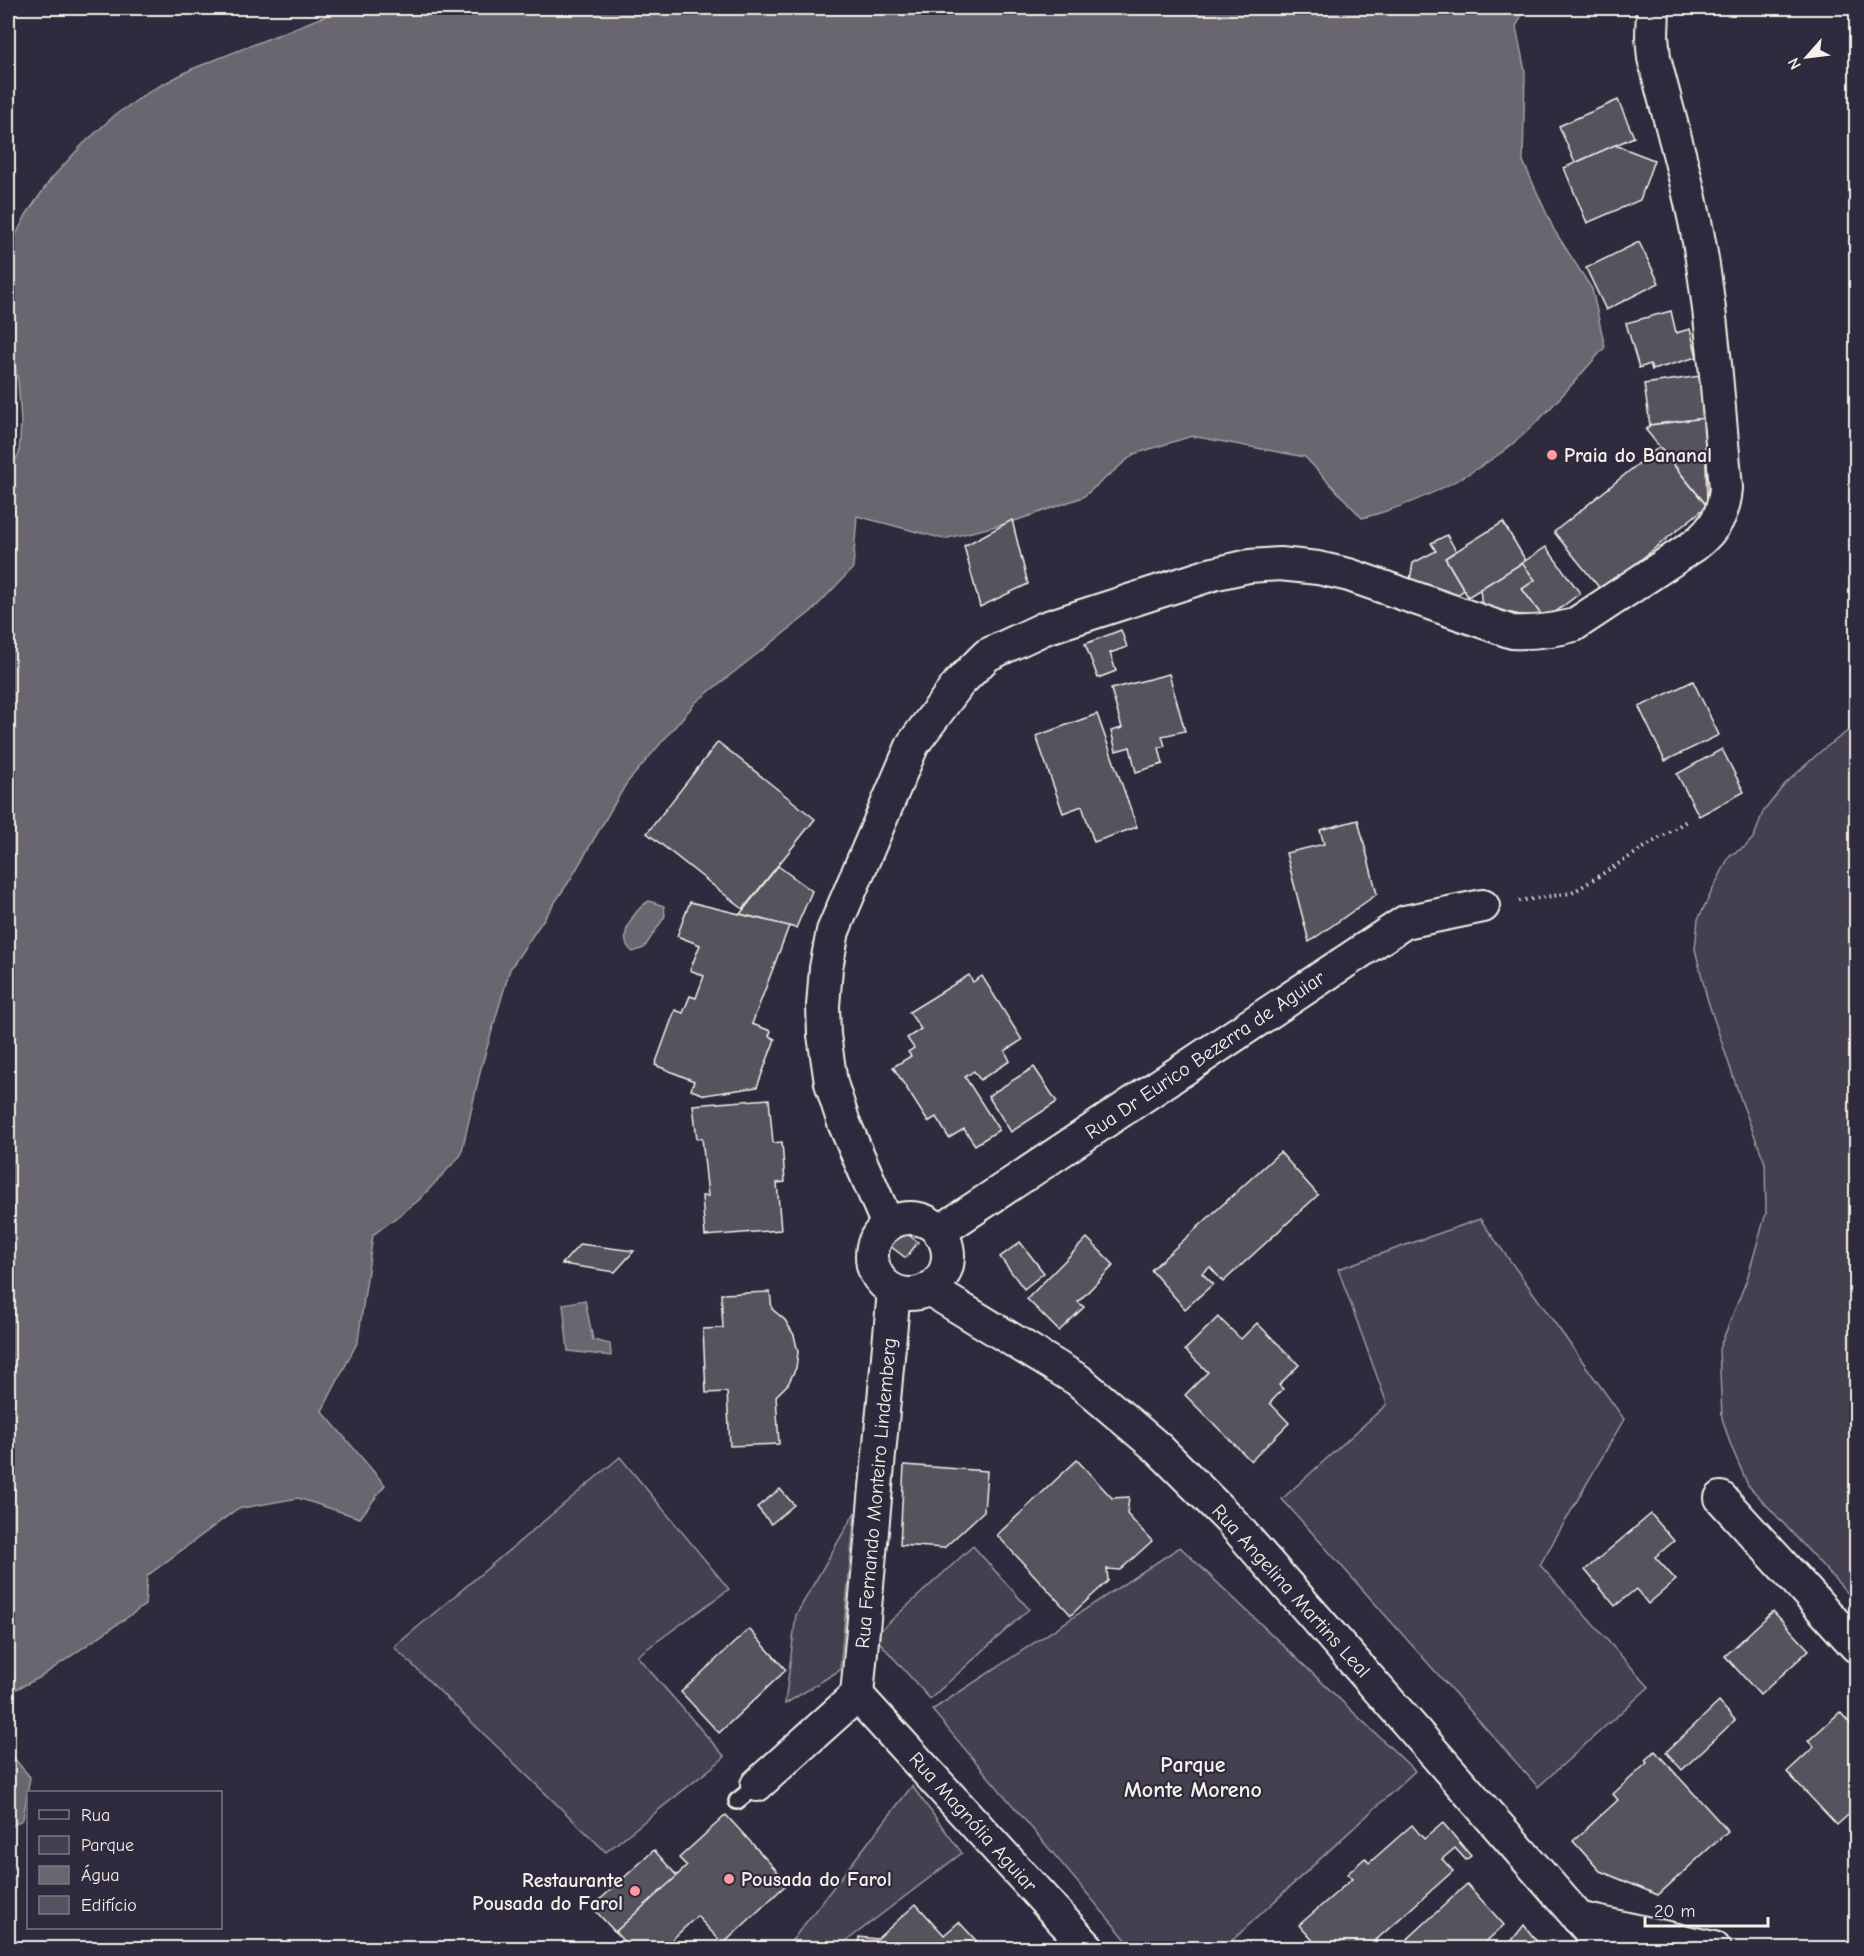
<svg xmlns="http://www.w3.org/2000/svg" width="1864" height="1956" font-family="'Comic Neue',sans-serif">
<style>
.green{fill:#454050;stroke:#9c989c;stroke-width:1.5}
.water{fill:#6a6670;stroke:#a19ea0;stroke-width:1.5}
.building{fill:#56525f;stroke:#f4f1e8;stroke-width:1.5}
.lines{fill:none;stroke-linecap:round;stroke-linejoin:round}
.lane-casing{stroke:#f4f1e8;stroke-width:20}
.street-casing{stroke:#f4f1e8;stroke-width:36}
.path{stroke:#f4f1e8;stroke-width:4;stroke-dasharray:1.5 4.5;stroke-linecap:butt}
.lane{stroke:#2f2a3d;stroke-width:15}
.street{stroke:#2f2a3d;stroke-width:32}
.poi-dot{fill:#ff9aa2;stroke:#2f2a3d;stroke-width:2}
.labels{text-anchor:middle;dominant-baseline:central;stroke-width:4.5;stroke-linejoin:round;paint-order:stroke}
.poi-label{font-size:20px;font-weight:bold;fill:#f4f1e8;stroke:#2f2a3d;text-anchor:start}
.street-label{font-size:20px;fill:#f4f1e8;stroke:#2f2a3d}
.quarter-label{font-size:22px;font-weight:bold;fill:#f4f1e8;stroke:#2f2a3d}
</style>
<rect width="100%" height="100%" fill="#2f2a3d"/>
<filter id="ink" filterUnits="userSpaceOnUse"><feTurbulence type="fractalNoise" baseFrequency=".0167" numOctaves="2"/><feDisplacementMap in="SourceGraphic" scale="12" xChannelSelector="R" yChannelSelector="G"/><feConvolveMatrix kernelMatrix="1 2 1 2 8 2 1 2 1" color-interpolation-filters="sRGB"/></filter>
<g filter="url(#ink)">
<!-- green -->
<g class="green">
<path d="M 1856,725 L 1856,1602 L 1748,1485 L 1731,1446 L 1722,1418 L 1719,1349 L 1747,1279 L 1766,1213 L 1765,1163 L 1742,1103 L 1707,998 L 1695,949 L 1698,919 L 1730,855 L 1745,847 L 1754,837 L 1763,812 L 1785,784 L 1821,751 Z"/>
<path d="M 1480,1219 L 1624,1419 L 1540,1565 L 1649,1687 L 1538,1787 L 1282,1499 L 1387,1404 L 1338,1269 Z"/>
<path d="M 620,1457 L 729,1589 L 637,1656 L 725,1757 L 606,1852 L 394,1647 Z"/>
<path d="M 855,1512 L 840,1670 L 785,1704 L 796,1615 Z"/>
<path d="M 973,1546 L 1029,1609 L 930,1699 L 874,1636 Z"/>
<path d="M 1180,1547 L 1415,1771 L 1224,1948 L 1133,1948 L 932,1710 Z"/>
<path d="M 912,1786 L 962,1853 L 837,1948 L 786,1948 Z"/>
</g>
<!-- water -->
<g class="water">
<path d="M 345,8 L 1525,8 L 1516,27 L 1525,71 L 1523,161 L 1554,230 L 1592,289 L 1605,347 C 1573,383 1535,430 1495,457 C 1454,485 1410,506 1362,518 L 1305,457 L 1192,436 L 1134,454 L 1083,497 L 1012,522 L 944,539 L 857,516 L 853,568 L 812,611 L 696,702 L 626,784 L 570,880 L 510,969 L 481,1068 L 461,1155 L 418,1201 L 373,1235 L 358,1341 L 322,1411 L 385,1485 L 360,1518 L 298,1498 L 237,1509 L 147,1576 L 145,1605 L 39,1678 L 8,1693 L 8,471 L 19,454 L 21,422 L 18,380 L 8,332 L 8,251 L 26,215 L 51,179 L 82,145 L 115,115 L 152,90 L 192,69 Z"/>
<path d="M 649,901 L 664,906 L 665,916 L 644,948 L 633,952 C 615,939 634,909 649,901 Z"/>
<path d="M 585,1300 L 593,1340 L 610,1344 L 611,1356 L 568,1351 L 563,1304 Z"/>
<path d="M 8,1751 L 30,1777 L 23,1819 L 8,1829 Z"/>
</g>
<!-- building -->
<g class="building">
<path d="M 1618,100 L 1634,137 L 1575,163 L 1559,126 Z"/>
<path d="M 1615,145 L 1654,160 L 1640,200 L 1587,223 L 1564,168 Z"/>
<path d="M 1639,242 L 1659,283 L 1606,310 L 1586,268 Z"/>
<path d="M 1671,311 L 1676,333 L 1690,329 L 1697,357 L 1652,370 L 1650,364 L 1639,368 L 1626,323 Z"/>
<path d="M 1700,376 L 1705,418 L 1650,425 L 1644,384 Z"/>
<path d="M 1705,418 L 1707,506 L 1646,430 L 1650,425 Z"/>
<path d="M 1659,447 L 1707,506 L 1602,591 L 1554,532 Z"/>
<path d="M 1012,520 L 1028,584 L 980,607 L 964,546 Z"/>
<path d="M 1503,522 L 1526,561 L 1468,597 L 1445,558 Z"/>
<path d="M 1447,535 L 1456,551 L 1445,558 L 1464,590 L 1453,598 L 1409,585 L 1413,563 L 1436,551 L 1431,543 Z"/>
<path d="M 1546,547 L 1580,593 L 1545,620 L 1522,589 L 1535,580 L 1522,563 Z"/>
<path d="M 1522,563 L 1535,580 L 1522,589 L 1545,620 L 1482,607 L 1480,589 Z"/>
<path d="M 1121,630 L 1127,647 L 1110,653 L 1116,671 L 1098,678 L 1085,644 Z"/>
<path d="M 1169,674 L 1185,731 L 1162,736 L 1165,746 L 1159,748 L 1163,764 L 1136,772 L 1130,747 L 1116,751 L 1111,731 L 1122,728 L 1111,689 Z"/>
<path d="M 1693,681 L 1719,735 L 1665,761 L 1639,707 Z"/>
<path d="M 1097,714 L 1137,827 L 1094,842 L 1082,806 L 1063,813 L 1036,736 Z"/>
<path d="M 718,742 L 815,819 L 743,909 L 647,833 Z"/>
<path d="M 1722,749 L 1744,792 L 1699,816 L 1677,774 Z"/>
<path d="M 1358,820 L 1377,894 L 1309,942 L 1286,853 L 1324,844 L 1320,830 Z"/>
<path d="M 778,866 L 812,891 L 796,928 L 740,914 Z"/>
<path d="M 690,902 L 789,926 L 752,1024 L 771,1031 L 769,1036 L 775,1039 L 757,1087 L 705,1095 L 691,1090 L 694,1081 L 655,1065 L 675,1010 L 683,1013 L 690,996 L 696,998 L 704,976 L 690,970 L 700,945 L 677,936 Z"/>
<path d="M 969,975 L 973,982 L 982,976 L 1022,1040 L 1005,1051 L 1010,1061 L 980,1080 L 974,1071 L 965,1077 L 999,1130 L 975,1145 L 964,1129 L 949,1138 L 936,1117 L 928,1122 L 893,1067 L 911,1056 L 908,1052 L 914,1048 L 907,1038 L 921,1029 L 909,1012 Z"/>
<path d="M 1034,1067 L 1057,1102 L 1011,1132 L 988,1096 Z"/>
<path d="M 769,1099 L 773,1143 L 782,1142 L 785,1182 L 777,1183 L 781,1230 L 705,1236 L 702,1196 L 708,1196 L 702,1138 L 697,1139 L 693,1105 Z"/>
<path d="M 1280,1152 L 1318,1195 L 1223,1282 L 1210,1267 L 1202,1273 L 1213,1284 L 1185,1309 L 1151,1270 Z"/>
<path d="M 902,1230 L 918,1242 L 906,1258 L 890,1246 Z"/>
<path d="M 1087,1238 L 1114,1265 L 1078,1302 L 1084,1307 L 1059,1331 L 1027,1299 Z"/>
<path d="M 1020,1242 L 1044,1273 L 1024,1289 L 1000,1257 Z"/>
<path d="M 580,1244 L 634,1251 L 615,1272 L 562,1264 Z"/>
<path d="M 770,1292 L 772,1309 L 785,1320 L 794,1335 L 798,1352 L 796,1368 L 788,1384 L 776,1396 L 779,1444 L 730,1446 L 727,1392 L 706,1393 L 703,1329 L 723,1328 L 721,1294 Z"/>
<path d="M 1218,1317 L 1241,1339 L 1257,1323 L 1299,1365 L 1279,1385 L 1283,1389 L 1270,1403 L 1289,1423 L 1251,1461 L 1185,1395 L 1208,1372 L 1185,1350 Z"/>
<path d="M 1077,1460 L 1112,1498 L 1129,1497 L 1127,1514 L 1152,1541 L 1120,1570 L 1107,1569 L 1108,1581 L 1071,1615 L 997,1535 Z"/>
<path d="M 904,1465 L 987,1471 L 984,1511 L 944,1548 L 900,1545 Z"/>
<path d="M 780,1489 L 794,1505 L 771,1524 L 757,1507 Z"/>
<path d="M 1651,1514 L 1674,1541 L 1655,1557 L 1676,1580 L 1648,1604 L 1636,1589 L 1615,1606 L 1585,1570 Z"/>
<path d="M 1773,1611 L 1809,1650 L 1760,1695 L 1725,1656 Z"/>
<path d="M 749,1629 L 786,1670 L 719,1733 L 681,1692 Z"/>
<path d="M 1719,1702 L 1735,1720 L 1682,1770 L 1666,1752 Z"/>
<path d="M 1840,1712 L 1856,1730 L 1856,1808 L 1837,1825 L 1787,1772 L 1814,1747 L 1808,1741 Z"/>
<path d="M 1655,1751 L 1728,1831 L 1658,1895 L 1600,1871 L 1573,1841 L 1618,1800 L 1613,1794 L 1647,1763 L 1645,1760 Z"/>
<path d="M 726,1815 L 788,1883 L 723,1944 L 697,1916 L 663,1948 L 630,1948 L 615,1932 L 687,1866 L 679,1858 Z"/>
<path d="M 1443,1823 L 1471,1856 L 1466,1860 L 1455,1848 L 1442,1859 L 1453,1871 L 1367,1948 L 1311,1948 L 1316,1944 L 1299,1925 L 1352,1879 L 1347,1874 L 1365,1858 L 1369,1863 L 1412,1825 L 1424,1839 Z"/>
<path d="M 654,1850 L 677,1876 L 615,1932 L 592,1907 Z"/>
<path d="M 1467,1884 L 1504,1925 L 1479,1948 L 1398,1948 Z"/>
<path d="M 916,1904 L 944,1935 L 959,1922 L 983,1948 L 858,1948 L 859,1937 L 877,1939 Z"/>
<path d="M 1524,1925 L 1542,1948 L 1506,1948 Z"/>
</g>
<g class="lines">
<defs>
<path id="lane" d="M 737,1801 L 757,1785"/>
<g id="street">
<circle cx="910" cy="1256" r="38"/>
<path d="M 888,1225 L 844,1123 L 831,1083 L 824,1035 L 823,1006 L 826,968 L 833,931 L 913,744 L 959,683 L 987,655 L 1045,628 L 1213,574 L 1249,566 L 1280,564 L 1318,568 L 1349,575 L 1512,632 C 1534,633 1552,631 1574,625 L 1695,545 C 1715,529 1724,513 1726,488 C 1719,411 1714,335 1702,259 C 1691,191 1671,125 1654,58 L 1652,36 L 1653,8"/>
<path d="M 939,1232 L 1405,922 L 1483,906"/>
<path d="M 929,1289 L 1078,1380 L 1158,1448 L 1230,1520 L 1605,1948"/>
<path d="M 1721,1498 L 1856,1646"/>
<path d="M 857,1695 L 894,1291"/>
<path d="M 857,1695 L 1088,1948"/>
<path d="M 757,1785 L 857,1695"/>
<path d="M 1578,1918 L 1714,1948"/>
</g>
</defs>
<!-- lane casing -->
<use href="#lane" class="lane-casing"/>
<!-- street casing -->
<use href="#street" class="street-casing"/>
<!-- path -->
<path class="path" d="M 1519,901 L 1572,893 L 1688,820"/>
<!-- lane -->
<use href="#lane" class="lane"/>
<!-- street -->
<use href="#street" class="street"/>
</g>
</g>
<!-- markers -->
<g class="poi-dot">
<circle cx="1552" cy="455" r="6"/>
<circle cx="729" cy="1879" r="6"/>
<circle cx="635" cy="1891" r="6"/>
</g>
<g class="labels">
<!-- poi labels -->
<g class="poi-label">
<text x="1564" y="455">Praia do Bananal</text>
<text x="741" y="1879">Pousada do Farol</text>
<text x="623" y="1880" text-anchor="end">Restaurante<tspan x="623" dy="23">Pousada do Farol</tspan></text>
</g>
<!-- street labels -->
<g class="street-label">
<text transform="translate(1205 1055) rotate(-34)">Rua Dr Eurico Bezerra de Aguiar</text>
<text transform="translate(876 1493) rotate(-85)">Rua Fernando Monteiro Lindemberg</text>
<text transform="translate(1291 1591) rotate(48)">Rua Angelina Martins Leal</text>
<text transform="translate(973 1822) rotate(48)">Rua Magnólia Aguiar</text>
</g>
<!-- quarter labels -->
<g class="quarter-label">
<text x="1193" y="1765">Parque<tspan x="1193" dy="25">Monte Moreno</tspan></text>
</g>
</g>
<!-- margin -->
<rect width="1864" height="1956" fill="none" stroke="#2f2a3d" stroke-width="30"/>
<rect x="15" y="15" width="1834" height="1926" fill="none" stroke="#f4f1e8" stroke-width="2" filter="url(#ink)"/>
<!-- legend -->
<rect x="27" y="1791" width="195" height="138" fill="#2f2a3d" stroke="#7e7a81" stroke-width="1.5"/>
<rect x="39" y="1810" width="30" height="9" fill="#2f2a3d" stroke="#7e7a81" stroke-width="1.5"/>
<text x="81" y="1821" font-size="18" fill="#f4f1e8">Rua</text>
<rect x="39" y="1836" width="30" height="18" fill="#454050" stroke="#7e7a81" stroke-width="1.5"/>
<text x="81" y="1851" font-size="18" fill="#f4f1e8">Parque</text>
<rect x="39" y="1866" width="30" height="18" fill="#6a6670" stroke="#7e7a81" stroke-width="1.5"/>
<text x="81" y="1881" font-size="18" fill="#f4f1e8">Água</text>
<rect x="39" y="1896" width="30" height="18" fill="#56525f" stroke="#7e7a81" stroke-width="1.5"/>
<text x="81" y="1911" font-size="18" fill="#f4f1e8">Edifício</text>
<!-- north arrow -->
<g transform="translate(1807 57) rotate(242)" stroke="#2f2a3d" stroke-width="4.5" paint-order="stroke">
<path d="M0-4.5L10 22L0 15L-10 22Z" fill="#f4f1e8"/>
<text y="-9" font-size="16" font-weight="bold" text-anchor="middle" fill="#f4f1e8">N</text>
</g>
<!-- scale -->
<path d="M1645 1917v9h123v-9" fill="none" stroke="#f4f1e8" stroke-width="3"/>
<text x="1654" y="1917" font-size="18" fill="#f4f1e8" stroke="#2f2a3d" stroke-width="4.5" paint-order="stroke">20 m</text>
</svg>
